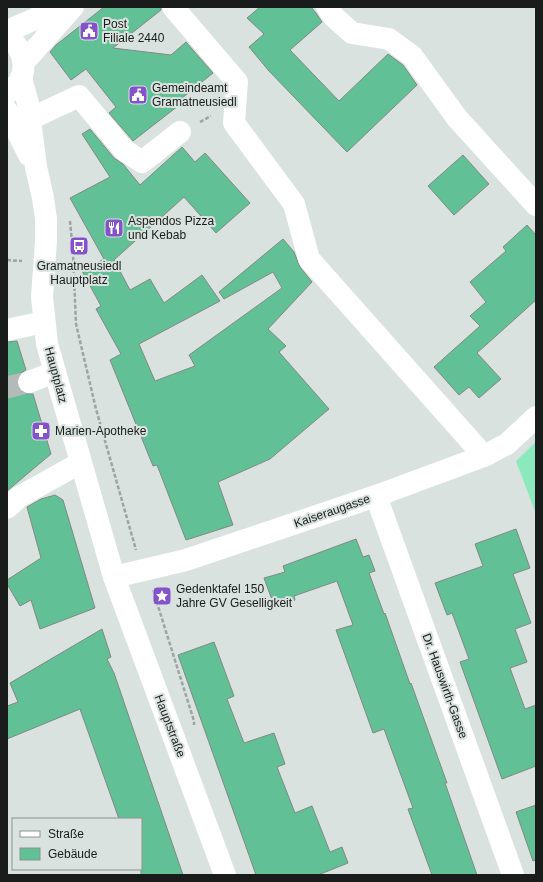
<svg xmlns="http://www.w3.org/2000/svg" width="543" height="882" font-family="Arial,sans-serif">
<style>
.green{fill:#8ce8bd}
.building{fill:#61c096;stroke:#818985}
.lines{fill:none;stroke-linecap:round;stroke-linejoin:round}
.minor-tunnel{stroke:#b3bab7;stroke-width:22;stroke-dasharray:22 11;stroke-linecap:butt}
.path{stroke:#9da4a1;stroke-width:2.5;stroke-dasharray:4 2;stroke-linecap:butt}
.minor{stroke:#fff;stroke-width:22}
.major{stroke:#fff;stroke-width:22}
.labels{text-anchor:middle;dominant-baseline:central;stroke-width:4;stroke-linejoin:round;paint-order:stroke}
.poi-label{font-size:12px;fill:#191c1a;stroke:#d9e2de;text-anchor:start}
.street-label{font-size:12px;fill:#191c1a;stroke:#d9e2de}
</style>
<rect width="100%" height="100%" fill="#d9e2de"/>
<!-- green -->
<path class="green" d="M 536,442 L 536,514 L 516,461 Z"/>
<!-- building -->
<g class="building">
<path d="M 104,7 L 161,7 L 161,10 L 113,48 L 171,55 L 186,42 L 213,73 L 176,103 L 178,106 L 133,141 L 109,113 L 116,107 L 86,69 L 71,80 L 50,52 L 56,45 Z"/>
<path d="M 260,7 L 311,7 L 316,13 L 322,22 L 290,50 L 339,101 L 388,54 L 403,65 L 417,85 L 347,152 L 269,71 L 249,47 L 264,34 L 247,18 Z"/>
<path d="M 90,129 L 114,158 L 123,164 L 140,185 L 182,147 L 195,162 L 205,153 L 250,203 L 216,233 L 184,197 L 114,260 L 130,290 L 150,279 L 164,303 L 202,275 L 220,301 L 139,344 L 155,381 L 195,366 L 189,355 L 282,288 L 273,272 L 224,299 L 219,292 L 283,239 L 294,252 L 300,267 L 312,282 L 268,329 L 286,346 L 279,352 L 329,409 L 270,459 L 218,482 L 233,525 L 186,540 L 157,465 L 153,466 L 110,360 L 121,354 L 96,309 L 101,306 L 82,271 L 104,259 L 70,198 L 110,177 L 82,134 Z"/>
<path d="M 463,155 L 489,184 L 454,215 L 428,186 Z"/>
<path d="M 527,225 L 536,235 L 536,300 L 477,353 L 501,379 L 479,398 L 469,387 L 459,395 L 434,367 L 480,326 L 470,316 L 486,302 L 470,282 L 506,251 L 503,247 Z"/>
<path d="M 17,341 L 26,370 L 19,374 L 17,380 L 17,386 L 21,392 L 27,394 L 33,394 L 51,454 L 7,491 L 7,342 Z"/>
<path d="M 55,495 L 63,500 L 95,608 L 40,629 L 31,600 L 20,606 L 7,584 L 7,580 L 41,558 L 27,507 L 41,499 Z"/>
<path d="M 516,529 L 530,568 L 513,574 L 531,623 L 515,629 L 527,662 L 510,668 L 525,709 L 536,705 L 536,766 L 502,779 L 460,662 L 469,659 L 452,613 L 447,615 L 435,583 L 483,566 L 475,544 Z"/>
<path d="M 356,539 L 363,557 L 369,555 L 375,571 L 369,573 L 384,614 L 385,613 L 410,684 L 411,683 L 447,783 L 445,783 L 477,875 L 432,875 L 408,809 L 413,808 L 384,729 L 373,733 L 336,630 L 353,625 L 337,581 L 294,596 L 295,600 L 275,608 L 264,578 L 285,572 L 283,566 Z"/>
<path d="M 102,629 L 111,657 L 107,659 L 114,673 L 183,875 L 141,875 L 141,819 L 119,819 L 80,709 L 7,739 L 7,706 L 18,702 L 10,683 Z"/>
<path d="M 214,642 L 234,696 L 227,699 L 244,743 L 274,733 L 285,764 L 277,767 L 295,813 L 312,806 L 330,852 L 342,847 L 348,863 L 318,875 L 256,875 L 178,655 Z"/>
<path d="M 536,805 L 536,860 L 533,861 L 516,812 Z"/>
</g>
<g class="lines">
<!-- minor-tunnel -->
<path class="minor-tunnel" d="M 7,380 L 9,387 L 29,382"/>
<!-- path -->
<g class="path">
<path d="M 200,122 L 211,116"/>
<path d="M 70,221 L 73,253 L 76,324 L 96,409 L 136,550"/>
<path d="M 7,260 L 22,261"/>
<path d="M 153,590 L 194,721 L 194,725"/>
</g>
<!-- minor -->
<g class="minor">
<path d="M 173,7 L 237,82 L 234,123 L 294,204 L 309,259 L 484,456"/>
<path d="M 327,7 L 333,16 L 352,33 L 389,39 L 412,56 L 457,118 L 536,205"/>
<path d="M 30,119 L 79,96 L 124,150 L 142,162 L 180,132"/>
<path d="M 7,330 L 44,322"/>
<path d="M 29,382 L 55,372"/>
<path d="M 376,496 L 513,875"/>
<path d="M 7,508 L 19,497 L 80,463"/>
<path d="M 114,577 L 186,560 L 376,496 L 484,456 L 507,444 L 536,417"/>
</g>
<!-- major -->
<g class="major">
<path d="M 7,31 L 33,20 L 57,7"/>
<path d="M 7,37 C 28,50 30,80 7,93"/>
<path d="M 24,62 L 73,7"/>
<path d="M 21,78 L 28,103 L 36,167 L 43,198 L 46,219 L 46,241 L 42,297 L 47,344 L 114,577 L 225,875"/>
<path d="M 7,111 L 29,155"/>
</g>
</g>
<!-- icons -->
<defs>
<symbol id="civic-square" viewBox="-11 -11 22 22"><rect x="-9" y="-9" width="18" height="18" rx="4" fill="#8453cc" stroke="#d9e2de"/><path d="M-.6-6.5H3V-4.5H.6V-3L4-1V1h2V6H-6V1h2V-1L-.6-3ZM-1.2 2.5V6h2.4V2.5Z" fill="#fff"/></symbol>
<symbol id="restaurant-square" viewBox="-11 -11 22 22"><rect x="-9" y="-9" width="18" height="18" rx="4" fill="#8453cc" stroke="#d9e2de"/><path d="M-5-6h1v4h1v-4h1v4h1v-4h1v5L-1.5 .5V6h-2V.5L-5-1ZM5-6V6H3V1.5H1.5Q1.5-4 5-6Z" fill="#fff"/></symbol>
<symbol id="bus-square" viewBox="-11 -11 22 22"><rect x="-9" y="-9" width="18" height="18" rx="4" fill="#8453cc" stroke="#d9e2de"/><path d="M-5-6H5V4H4V6H2V4H-2V6H-4V4H-5ZM-3.5-4V0h7V-4ZM-3.5 1.2v1.5H-2V1.2ZM2 1.2v1.5H3.5V1.2Z" fill="#fff"/></symbol>
<symbol id="pharmacy-square" viewBox="-11 -11 22 22"><rect x="-9" y="-9" width="18" height="18" rx="4" fill="#8453cc" stroke="#d9e2de"/><path d="M-2-6h4v4h4v4h-4v4h-4v-4h-4v-4h4Z" fill="#fff"/></symbol>
<symbol id="sight-square" viewBox="-11 -11 22 22"><rect x="-9" y="-9" width="18" height="18" rx="4" fill="#8453cc" stroke="#d9e2de"/><path d="M0-6L1.8-2.2L6-1.7L2.9 1.2L3.7 5.4L0 3.3L-3.7 5.4L-2.9 1.2L-6-1.7L-1.8-2.2Z" fill="#fff"/></symbol>
</defs>
<g fill-rule="evenodd">
<use href="#civic-square" x="78" y="20" width="22" height="22"/>
<use href="#civic-square" x="127" y="84" width="22" height="22"/>
<use href="#restaurant-square" x="103" y="217" width="22" height="22"/>
<use href="#bus-square" x="68" y="235" width="22" height="22"/>
<use href="#pharmacy-square" x="30" y="420" width="22" height="22"/>
<use href="#sight-square" x="151" y="585" width="22" height="22"/>
</g>
<g class="labels">
<!-- poi labels -->
<g class="poi-label">
<text x="103" y="24">Post<tspan x="103" dy="14">Filiale 2440</tspan></text>
<text x="152" y="88">Gemeindeamt<tspan x="152" dy="14">Gramatneusiedl</tspan></text>
<text x="128" y="221">Aspendos Pizza<tspan x="128" dy="14">und Kebab</tspan></text>
<text x="79" y="266" text-anchor="middle">Gramatneusiedl<tspan x="79" dy="14">Hauptplatz</tspan></text>
<text x="55" y="431">Marien-Apotheke</text>
<text x="176" y="589">Gedenktafel 150<tspan x="176" dy="14">Jahre GV Geselligkeit</tspan></text>
</g>
<!-- street labels -->
<g class="street-label">
<text transform="translate(56 375) rotate(75)">Hauptplatz</text>
<text transform="translate(332 511) rotate(-19)">Kaiseraugasse</text>
<text transform="translate(445 686) rotate(70)">Dr. Hauswirth-Gasse</text>
<text transform="translate(170 726) rotate(69)">Hauptstraße</text>
</g>
</g>
<!-- border -->
<rect width="543" height="882" fill="none" stroke="#191c1a" stroke-width="16"/>
<!-- legend -->
<rect x="12" y="818" width="130" height="52" fill="#d9e2de" stroke="#8c9390"/>
<rect x="20" y="831" width="20" height="6" fill="#ffffff" stroke="#8c9390"/>
<text x="48" y="838" font-size="12" fill="#191c1a">Straße</text>
<rect x="20" y="848" width="20" height="12" fill="#61c096" stroke="#8c9390"/>
<text x="48" y="858" font-size="12" fill="#191c1a">Gebäude</text>
</svg>
